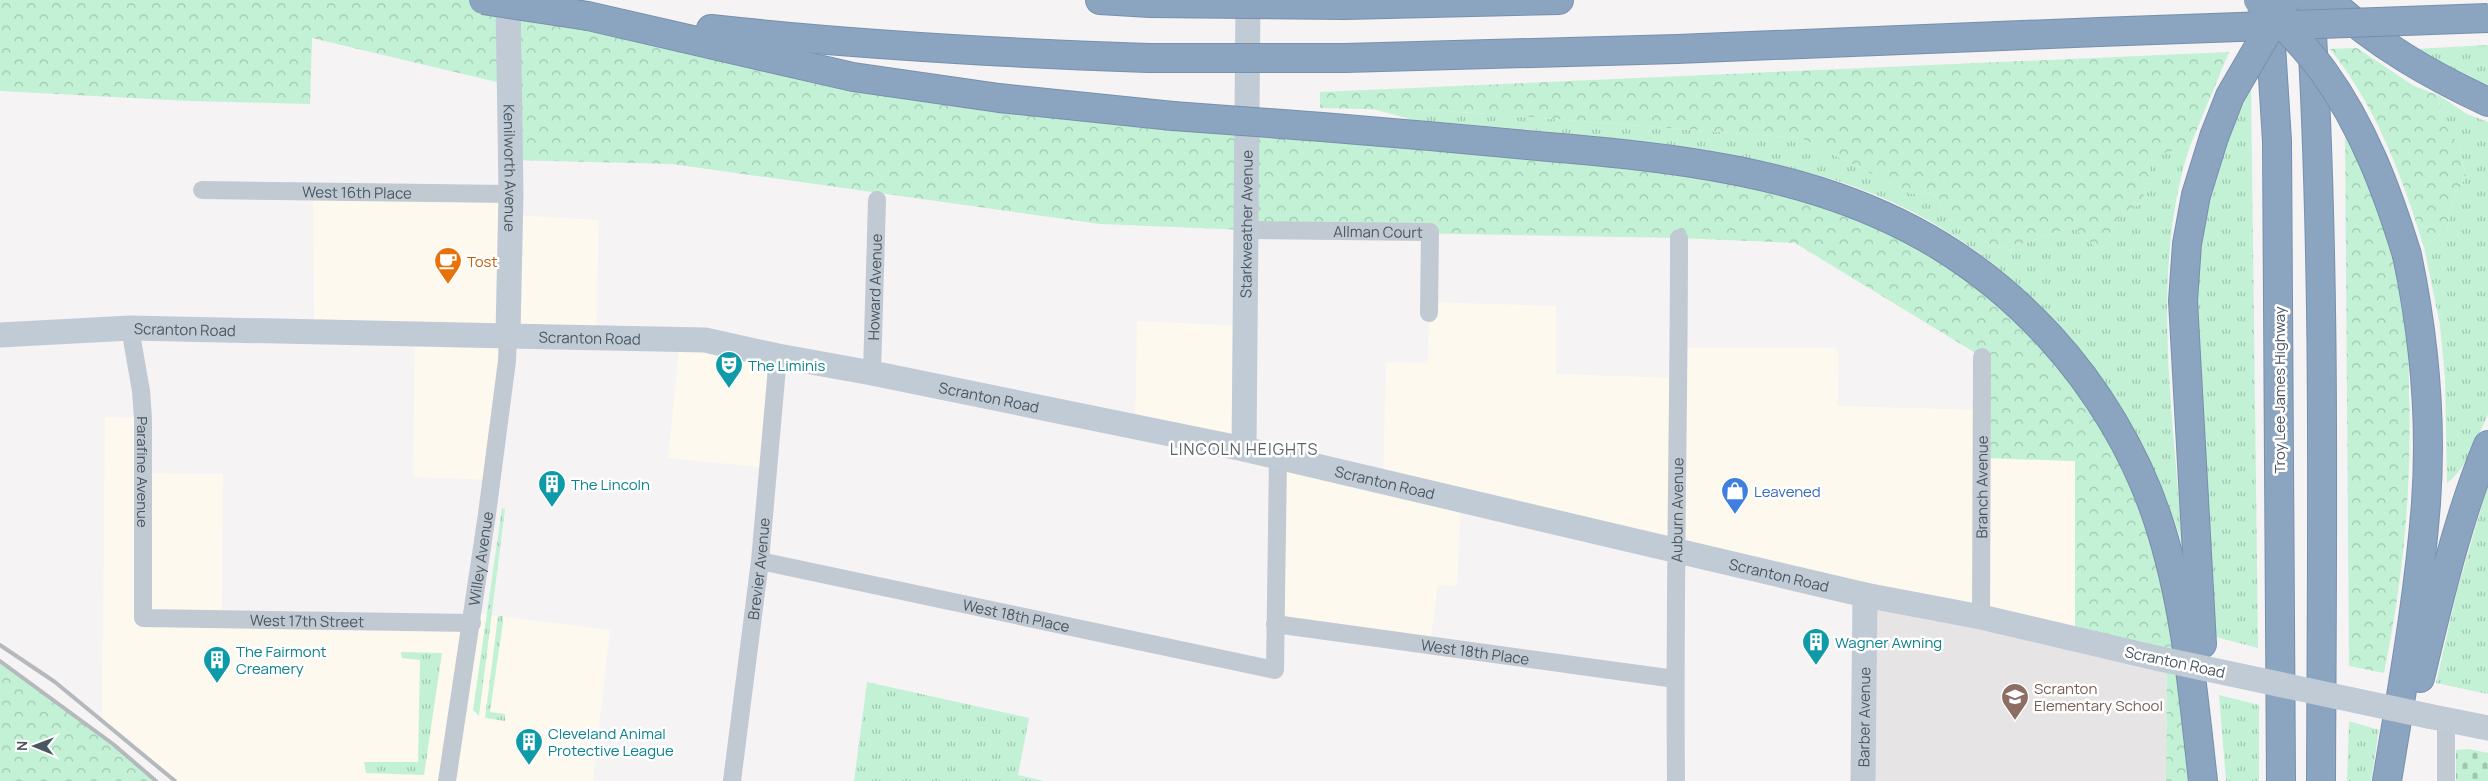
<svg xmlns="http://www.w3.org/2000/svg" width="2488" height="781" font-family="Manrope,sans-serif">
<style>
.commercial{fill:#fdf9ef}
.education{fill:#e6e4e5}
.grass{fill:url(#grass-tufts)}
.forest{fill:url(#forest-crowns)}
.cemetery{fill:url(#cemetery-stones)}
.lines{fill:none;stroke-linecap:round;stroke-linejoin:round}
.highway-casing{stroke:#7690ad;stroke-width:30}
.street{stroke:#c1cad2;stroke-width:18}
.secondary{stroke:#c1cbd6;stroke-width:25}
.highway{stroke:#8ba5c1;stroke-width:28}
.rail{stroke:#b5b8bd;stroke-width:4}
.highway-bridge-casing{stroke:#7690ad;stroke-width:30;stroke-linecap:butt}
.secondary-bridge{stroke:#c1cbd6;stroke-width:25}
.highway-bridge{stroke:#8ba5c1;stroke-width:28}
.labels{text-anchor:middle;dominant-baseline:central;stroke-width:5;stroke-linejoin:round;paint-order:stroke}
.street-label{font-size:15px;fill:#4a5661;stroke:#fff}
.food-label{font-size:15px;fill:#c56008;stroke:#fff;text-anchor:start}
.culture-label{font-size:15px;fill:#0d838f;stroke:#fff;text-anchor:start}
.shop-label{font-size:15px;fill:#366cbe;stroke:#fff;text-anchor:start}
.education-label{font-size:15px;fill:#785e54;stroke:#fff;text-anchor:start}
.neighbourhood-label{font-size:16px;letter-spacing:1px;fill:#5f6368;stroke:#fff}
</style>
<defs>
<pattern id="grass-tufts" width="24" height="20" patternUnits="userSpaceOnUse" patternTransform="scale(1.25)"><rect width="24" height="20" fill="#c3f1d5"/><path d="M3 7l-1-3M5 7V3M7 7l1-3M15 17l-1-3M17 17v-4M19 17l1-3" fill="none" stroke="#a0c6b0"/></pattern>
<pattern id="forest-crowns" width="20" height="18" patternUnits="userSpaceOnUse" patternTransform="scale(1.25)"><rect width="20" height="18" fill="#c3f1d5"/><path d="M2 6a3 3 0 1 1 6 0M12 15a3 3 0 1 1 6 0" fill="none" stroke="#a0c6b0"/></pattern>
<pattern id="cemetery-stones" width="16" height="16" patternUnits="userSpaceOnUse" patternTransform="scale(1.25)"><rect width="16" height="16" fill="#c3f1d5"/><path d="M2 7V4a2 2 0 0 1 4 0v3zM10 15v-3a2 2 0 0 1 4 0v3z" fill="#a0c6b0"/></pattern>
</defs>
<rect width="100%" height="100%" fill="#f5f3f3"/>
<!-- commercial -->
<g class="commercial">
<path d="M 313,192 L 511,194 L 511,215 L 599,220 L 596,337 L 508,335 L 492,480 L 413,477 L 415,333 L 314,331 Z"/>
<path d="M 1429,302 L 1556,306 L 1556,374 L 1679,378 L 1679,348 L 1835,348 L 1839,352 L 1838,406 L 1982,410 L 1982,458 L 2075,461 L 2075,639 L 1461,500 L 1457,586 L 1438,585 L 1430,645 L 1275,624 L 1278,458 L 1383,481 L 1386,362 L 1428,363 Z"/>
<path d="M 1137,321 L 1245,326 L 1244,449 L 1135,427 Z"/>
<path d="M 680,339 L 778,356 L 768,468 L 668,458 Z"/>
<path d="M 105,417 L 143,418 L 145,473 L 223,474 L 222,619 L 390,622 L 473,613 L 610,630 L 593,781 L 175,781 L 102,721 Z"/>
</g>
<!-- education -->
<path class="education" d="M 1865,595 L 2167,660 L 2166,781 L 1863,781 Z"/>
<!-- grass -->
<g class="grass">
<path d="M 2488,45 L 2488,85 L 2460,75 L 2415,49 Z"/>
<path d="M 2251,87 L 2258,648 L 2216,637 L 2207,550 L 2196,294 L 2205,217 L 2220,156 Z"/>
<path d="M 2440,96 L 2467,114 L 2488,122 L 2488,414 C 2478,436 2467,469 2447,483 L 2445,378 L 2440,325 L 2424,247 L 2447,230 L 2451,204 L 2466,176 L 2458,144 L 2439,117 Z"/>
<path d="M 1373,109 L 1447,111 L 1801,138 L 1911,194 L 1934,192 L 1946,218 L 1996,248 L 2021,244 L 2073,227 L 2100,251 L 2119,218 L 2142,202 L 2153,155 L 2190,146 C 2149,270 2174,415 2182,543 C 2130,379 2006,234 1838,181 C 1701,139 1556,133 1414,120 Z"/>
<path d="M 2488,485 L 2488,694 L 2436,683 L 2457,591 Z"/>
<path d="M 502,508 L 505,509 L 479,716 L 473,710 Z"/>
<path d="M 498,616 L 503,616 L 503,622 L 490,712 L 505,714 L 505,721 L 485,718 Z"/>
<path d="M 401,652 L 442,653 L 424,775 L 366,773 L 364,762 L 418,762 L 420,660 L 402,658 Z"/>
<path d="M 867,682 L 1029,718 L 1018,775 L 1044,781 L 854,781 Z"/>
<path d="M 2219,695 L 2259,705 L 2259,781 L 2226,781 Z"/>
<path d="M 2349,721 L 2379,730 L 2371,781 L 2347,781 Z"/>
</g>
<!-- forest -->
<g class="forest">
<path d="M 0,0 L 483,0 L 853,77 L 1322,127 L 1825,192 L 2026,310 L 2146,486 L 2203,781 L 2166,781 L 2167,660 L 2075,639 L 2075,461 L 1982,458 L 1982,357 L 1795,243 L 1679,238 L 1246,230 L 1100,224 L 672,164 L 510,160 L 509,85 L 312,38 L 310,104 L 189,101 L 0,91 Z"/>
<path d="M 2357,48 L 2414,86 L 2440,96 L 2439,117 L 2458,144 L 2466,176 L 2451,204 L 2447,230 L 2424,247 C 2402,176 2377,108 2330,49 Z"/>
<path d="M 2229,52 L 2190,146 L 2153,156 L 2142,202 L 2119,218 L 2100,251 L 2073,227 L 2021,244 L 1996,248 L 1946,218 L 1934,192 L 1911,194 L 1801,138 L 1447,111 L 1320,108 L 1320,92 Z"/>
<path d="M 2345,132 C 2372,186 2396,243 2404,303 C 2408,333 2409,364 2409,394 C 2412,489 2403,581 2384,673 L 2349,666 Z"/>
<path d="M 0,661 L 113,744 L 156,781 L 0,781 Z"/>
</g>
<!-- cemetery -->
<path class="cemetery" d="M 2469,749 L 2488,753 L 2488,781 L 2456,781 L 2456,750 Z"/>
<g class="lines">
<defs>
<g id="highway">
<path d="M 1100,0 L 1150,3"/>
<path d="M 2310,0 C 2326,260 2322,521 2321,781"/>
<path d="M 2329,0 C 2376,44 2430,75 2488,102"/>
<path d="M 1345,5 L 1559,0"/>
<path d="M 2269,14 L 2277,141 L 2281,781"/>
<path d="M 588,16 L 853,77 L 999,98 L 1173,116"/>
<path d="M 711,29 C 857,45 1002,53 1148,58"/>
<path d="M 1345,58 L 1677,49 L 2099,32"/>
<path d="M 1322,127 C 1398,133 1473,140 1549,147 C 1740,163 1912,187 2049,336 C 2097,388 2136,453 2158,520 C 2186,605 2193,693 2203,781"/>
<path d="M 2202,644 L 2183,301 L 2187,244 L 2196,195 L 2214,137"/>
<path d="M 2420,678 C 2438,602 2458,517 2488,445"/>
<path d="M 2387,781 C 2402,689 2419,596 2426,503 C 2432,420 2424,336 2407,255"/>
</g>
</defs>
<!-- highway casing -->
<use href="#highway" class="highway-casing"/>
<!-- street -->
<g class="street">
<path id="s1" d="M 202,190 L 511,194"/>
<path id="s2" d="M 1246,230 L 1430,232 L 1429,313"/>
<path id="s3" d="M 130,328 L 141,391 L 143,418 L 143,618 L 472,623"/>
<path id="s4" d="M 872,373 L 877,200"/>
<path id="s5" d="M 760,561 L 1275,670 L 1278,458"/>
<path id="s6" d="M 1981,617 L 1982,357"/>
<path id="s7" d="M 1275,624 L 1675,679"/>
<path d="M 2446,720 L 2446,781"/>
<path id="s8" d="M 447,781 L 487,514 L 507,361 L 508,334"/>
<path id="s9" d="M 732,781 L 760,561 L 778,356"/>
<path id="s10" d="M 1676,781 C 1674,600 1679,419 1679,238"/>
</g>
<!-- secondary -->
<g class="secondary">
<path id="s11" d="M 508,0 L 511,194 L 508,334"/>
<path id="s12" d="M 0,335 L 130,328 L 705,340 L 778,356 L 872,373 L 1244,449 L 1865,595 L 1981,617 L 2156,658"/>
<path id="s13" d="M 1244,449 L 1248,0"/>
<path d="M 2428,716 L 2488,728"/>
<path id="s14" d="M 1863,781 L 1865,595"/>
</g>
<!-- highway -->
<use href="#highway" class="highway"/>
<!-- rail -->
<g class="rail">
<path d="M 0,645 L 55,682 L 175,781"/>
<path d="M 0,661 L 113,744 L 156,781"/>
</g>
<defs>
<g id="highway-bridge">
<path d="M 483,0 L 588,16"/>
<path d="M 2258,0 C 2280,22 2304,45 2323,71 C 2363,126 2387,190 2407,255"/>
<path d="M 1150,3 L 1345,5"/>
<path d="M 2099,32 L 2488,18"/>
<path d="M 1148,58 L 1345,58"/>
<path d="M 1173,116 L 1322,127"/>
<path d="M 2214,137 L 2230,96 L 2286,0"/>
</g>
</defs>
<!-- highway-bridge casing -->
<use href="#highway-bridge" class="highway-bridge-casing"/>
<!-- secondary-bridge -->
<path class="secondary-bridge" d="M 2156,658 L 2428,716"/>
<!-- highway-bridge -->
<use href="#highway-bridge" class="highway-bridge"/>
</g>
<!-- icons -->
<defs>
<symbol id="cafe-pin" viewBox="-11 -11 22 30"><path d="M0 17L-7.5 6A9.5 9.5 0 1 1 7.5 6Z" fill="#e8710a" stroke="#fff"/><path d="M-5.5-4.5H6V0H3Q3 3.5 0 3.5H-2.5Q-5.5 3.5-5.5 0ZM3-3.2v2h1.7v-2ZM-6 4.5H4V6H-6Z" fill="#fff"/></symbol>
<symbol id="theatre-pin" viewBox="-11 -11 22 30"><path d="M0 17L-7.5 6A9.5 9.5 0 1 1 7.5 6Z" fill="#0f9aa8" stroke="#fff"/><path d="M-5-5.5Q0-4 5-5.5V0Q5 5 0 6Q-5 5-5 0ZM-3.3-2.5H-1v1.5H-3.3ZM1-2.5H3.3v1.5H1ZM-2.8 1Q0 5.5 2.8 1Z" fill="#fff"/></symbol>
<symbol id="building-pin" viewBox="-11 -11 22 30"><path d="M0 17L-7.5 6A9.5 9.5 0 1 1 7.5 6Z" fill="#0f9aa8" stroke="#fff"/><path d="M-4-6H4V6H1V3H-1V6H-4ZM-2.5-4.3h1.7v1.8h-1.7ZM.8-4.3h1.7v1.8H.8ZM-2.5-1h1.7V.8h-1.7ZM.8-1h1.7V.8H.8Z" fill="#fff"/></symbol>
<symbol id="shop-pin" viewBox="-11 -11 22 30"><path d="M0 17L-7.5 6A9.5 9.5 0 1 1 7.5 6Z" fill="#3f7fe0" stroke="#fff"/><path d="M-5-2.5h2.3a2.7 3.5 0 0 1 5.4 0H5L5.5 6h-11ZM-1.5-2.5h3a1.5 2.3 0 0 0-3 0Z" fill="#fff"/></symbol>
<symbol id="school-pin" viewBox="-11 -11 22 30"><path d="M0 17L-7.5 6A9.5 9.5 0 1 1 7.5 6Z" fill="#8d6e63" stroke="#fff"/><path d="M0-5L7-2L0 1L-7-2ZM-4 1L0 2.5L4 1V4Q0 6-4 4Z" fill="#fff"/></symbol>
</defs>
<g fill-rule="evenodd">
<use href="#cafe-pin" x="432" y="245" width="32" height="43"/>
<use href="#theatre-pin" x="713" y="349" width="32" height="43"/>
<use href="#building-pin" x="536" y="468" width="32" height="43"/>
<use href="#shop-pin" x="1719" y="475" width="32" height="43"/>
<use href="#building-pin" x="1800" y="626" width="32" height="43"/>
<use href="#building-pin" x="201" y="644" width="32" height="43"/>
<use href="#school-pin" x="1999" y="681" width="32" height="43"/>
<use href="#building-pin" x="513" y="726" width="32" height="43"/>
</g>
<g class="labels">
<!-- street labels -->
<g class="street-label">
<text stroke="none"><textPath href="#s11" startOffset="168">Kenilworth Avenue</textPath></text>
<text stroke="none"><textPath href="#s1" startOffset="155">West 16th Place</textPath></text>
<text stroke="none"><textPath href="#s13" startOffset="225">Starkweather Avenue</textPath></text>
<text stroke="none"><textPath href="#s2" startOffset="132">Allman Court</textPath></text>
<text stroke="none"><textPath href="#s4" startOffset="86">Howard Avenue</textPath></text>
<text stroke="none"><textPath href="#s12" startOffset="185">Scranton Road</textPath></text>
<text stroke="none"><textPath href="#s12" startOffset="590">Scranton Road</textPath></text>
<text transform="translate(2279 390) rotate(-90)">Troy Lee James Highway</text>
<text stroke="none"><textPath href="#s12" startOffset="995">Scranton Road</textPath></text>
<text stroke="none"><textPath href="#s3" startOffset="145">Parafine Avenue</textPath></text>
<text stroke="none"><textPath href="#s12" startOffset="1400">Scranton Road</textPath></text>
<text stroke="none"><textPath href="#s6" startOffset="130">Branch Avenue</textPath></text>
<text stroke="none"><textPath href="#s10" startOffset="271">Auburn Avenue</textPath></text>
<text stroke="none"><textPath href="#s8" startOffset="225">Willey Avenue</textPath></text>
<text stroke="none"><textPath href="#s9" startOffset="214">Brevier Avenue</textPath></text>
<text stroke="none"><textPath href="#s12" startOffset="1805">Scranton Road</textPath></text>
<text stroke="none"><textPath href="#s5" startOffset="262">West 18th Place</textPath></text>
<text stroke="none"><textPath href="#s3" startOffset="455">West 17th Street</textPath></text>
<text stroke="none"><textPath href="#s7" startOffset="202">West 18th Place</textPath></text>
<text transform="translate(2175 662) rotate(12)">Scranton Road</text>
<text stroke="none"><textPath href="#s14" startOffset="64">Barber Avenue</textPath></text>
</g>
<!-- food labels -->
<g class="food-label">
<text x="467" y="261">Tost</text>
</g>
<!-- culture labels -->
<g class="culture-label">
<text x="748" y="365">The Liminis</text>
<text x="571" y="484">The Lincoln</text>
<text x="1835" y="642">Wagner Awning</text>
<text x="236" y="651">The Fairmont<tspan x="236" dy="17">Creamery</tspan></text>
<text x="548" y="733">Cleveland Animal<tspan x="548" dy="17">Protective League</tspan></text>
</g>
<!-- shop labels -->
<g class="shop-label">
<text x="1754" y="491">Leavened</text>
</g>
<!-- education labels -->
<g class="education-label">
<text x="2034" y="688">Scranton<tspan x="2034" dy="17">Elementary School</tspan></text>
</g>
<!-- neighbourhood labels -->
<g class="neighbourhood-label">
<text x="1244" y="449">LINCOLN HEIGHTS</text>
</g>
</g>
<!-- north arrow -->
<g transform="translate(35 746) rotate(271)" stroke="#ffffff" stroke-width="4" paint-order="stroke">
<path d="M0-4L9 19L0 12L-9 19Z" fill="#4a5661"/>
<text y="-8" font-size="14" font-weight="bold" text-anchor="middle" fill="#4a5661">N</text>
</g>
</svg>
